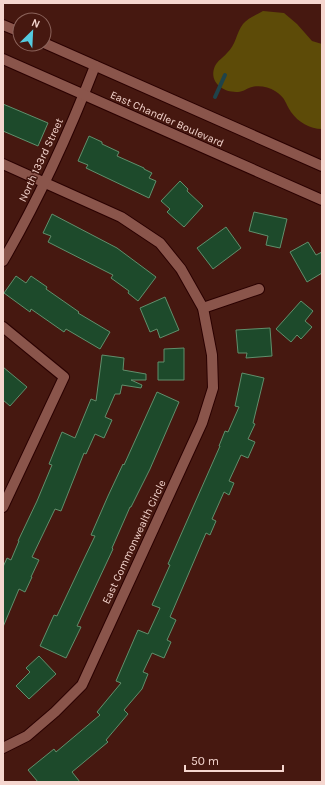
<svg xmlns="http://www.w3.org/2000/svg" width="325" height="785" font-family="Karla,sans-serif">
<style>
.green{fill:#5d4b08}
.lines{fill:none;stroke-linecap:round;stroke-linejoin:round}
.stream{stroke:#1f434a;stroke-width:4}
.building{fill:#1d4a2b;stroke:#608f6c}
.street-casing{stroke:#2a0000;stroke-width:12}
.secondary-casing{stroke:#2a0000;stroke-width:12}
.street{stroke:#8a554b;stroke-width:10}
.secondary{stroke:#8a554b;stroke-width:10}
.labels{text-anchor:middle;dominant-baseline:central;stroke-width:3;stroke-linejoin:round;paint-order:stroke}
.street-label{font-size:11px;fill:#f5d6cf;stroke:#461810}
</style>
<rect width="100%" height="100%" fill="#461810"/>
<!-- green -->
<path class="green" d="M 263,11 L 284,13 L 297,24 L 312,41 L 322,44 L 322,129 C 310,129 298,122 291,112 C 285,103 286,98 275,91 C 269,87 259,85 252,87 C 247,88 243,92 238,92 C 223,93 208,82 215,66 C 218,60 223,58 227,53 C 236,45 236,33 243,24 C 248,18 256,15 263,11 Z"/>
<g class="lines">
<!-- stream -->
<path class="stream" d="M 215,97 L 225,75"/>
</g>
<!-- building -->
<g class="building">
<path d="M 3,104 L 48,123 L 38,146 L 3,131 Z"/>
<path d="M 89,136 L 102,142 L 102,144 L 119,152 L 117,156 L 144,168 L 144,169 L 152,173 L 149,178 L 156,181 L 149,198 L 86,168 L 88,165 L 78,161 Z"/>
<path d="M 180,181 L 188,189 L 187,191 L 203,206 L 184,227 L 167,212 L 170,209 L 161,201 Z"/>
<path d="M 254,212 L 287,219 L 280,248 L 266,245 L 268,236 L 249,231 Z"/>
<path d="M 52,214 L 117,248 L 156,277 L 138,301 L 128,293 L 129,291 L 111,278 L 113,275 L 48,242 L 51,236 L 43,233 Z"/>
<path d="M 226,227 L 241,248 L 213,269 L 197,248 Z"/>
<path d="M 308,242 L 316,255 L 322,252 L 322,273 L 307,282 L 290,252 Z"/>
<path d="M 16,276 L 26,283 L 31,276 L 47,287 L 46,289 L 79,312 L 78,313 L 110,332 L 100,349 L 66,329 L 64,332 L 31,309 L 30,312 L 4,293 Z"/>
<path d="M 165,297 L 179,330 L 160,338 L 157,329 L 150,332 L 140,308 Z"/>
<path d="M 301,301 L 313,311 L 305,321 L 312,327 L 301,339 L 297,335 L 291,342 L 276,329 Z"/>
<path d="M 270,328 L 272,356 L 246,358 L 247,353 L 238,353 L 236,330 Z"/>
<path d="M 184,348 L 184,380 L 158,380 L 158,362 L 164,362 L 164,349 Z"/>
<path d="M 102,355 L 124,358 L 123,370 L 146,374 L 146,380 L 131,380 L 142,385 L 141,388 L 122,385 L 120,394 L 115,394 L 105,417 L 112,420 L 104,438 L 95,434 L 86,454 L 84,453 L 61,511 L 55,509 L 32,557 L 39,560 L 31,577 L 32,577 L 25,592 L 19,589 L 3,627 L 3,567 L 7,558 L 11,560 L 19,541 L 18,541 L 37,501 L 52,465 L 49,464 L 62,432 L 75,438 L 91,399 L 96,401 Z"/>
<path d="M 3,367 L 27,387 L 10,406 L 3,400 Z"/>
<path d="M 242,373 L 264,378 L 253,423 L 255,424 L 248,439 L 255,442 L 248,458 L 241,455 L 229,481 L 234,483 L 229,495 L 224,492 L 212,519 L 216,521 L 210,535 L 206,533 L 170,617 L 176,620 L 167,640 L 171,642 L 164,658 L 152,653 L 143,672 L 148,674 L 142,689 L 124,710 L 128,714 L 106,740 L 108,742 L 72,772 L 80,782 L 38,782 L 28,770 L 54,749 L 56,752 L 100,715 L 97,712 L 121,683 L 116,681 L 138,630 L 148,634 L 160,608 L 152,605 L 170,565 L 168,564 L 220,446 L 219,446 L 225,431 L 228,432 L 239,407 L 235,406 Z"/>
<path d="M 157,392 L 179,402 L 150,469 L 131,507 L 130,507 L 112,548 L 113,549 L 77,626 L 81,627 L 66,658 L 40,646 L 54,615 L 57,616 L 83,561 L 95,536 L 91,535 L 108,496 L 123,464 L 124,465 Z"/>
<path d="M 39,656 L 56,674 L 29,699 L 16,686 L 30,672 L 26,668 Z"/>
</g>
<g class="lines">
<defs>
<g id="street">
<path d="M 3,164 L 121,217 L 160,243 L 181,269 L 203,308 L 212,355 L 213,388 L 202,423 L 82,685 L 55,712 L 27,736 L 3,748"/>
<path d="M 3,261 C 39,199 69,133 95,66"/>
<path d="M 203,308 L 259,289"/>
<path d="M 3,327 L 64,377 L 3,507"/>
</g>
<g id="secondary">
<path d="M 3,25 L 20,32"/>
<path d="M 44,43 L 322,166"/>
<path d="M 3,59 L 322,200"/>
</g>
</defs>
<!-- street casing -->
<use href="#street" class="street-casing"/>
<!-- secondary casing -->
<use href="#secondary" class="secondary-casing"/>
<!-- street -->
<use href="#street" class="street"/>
<!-- secondary -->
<use href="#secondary" class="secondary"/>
</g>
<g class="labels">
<!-- street labels -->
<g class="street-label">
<text transform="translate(167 119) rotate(24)">East Chandler Boulevard</text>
<text transform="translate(41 160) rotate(-65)">North 133rd Street</text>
<text transform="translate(134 542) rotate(-65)">East Commonwealth Circle</text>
</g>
</g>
<!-- border -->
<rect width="325" height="785" fill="none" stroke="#f5d6cf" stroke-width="8"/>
<!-- north arrow -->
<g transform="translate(32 32) rotate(24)"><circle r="19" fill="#461810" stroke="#8c645c"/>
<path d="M0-3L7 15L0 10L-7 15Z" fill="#55cadf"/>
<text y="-6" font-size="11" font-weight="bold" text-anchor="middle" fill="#f5d6cf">N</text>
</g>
<!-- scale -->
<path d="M185 765v6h98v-6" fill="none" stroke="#f5d6cf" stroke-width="2"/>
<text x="191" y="765" font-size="12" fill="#f5d6cf" stroke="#461810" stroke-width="3" paint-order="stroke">50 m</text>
</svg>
